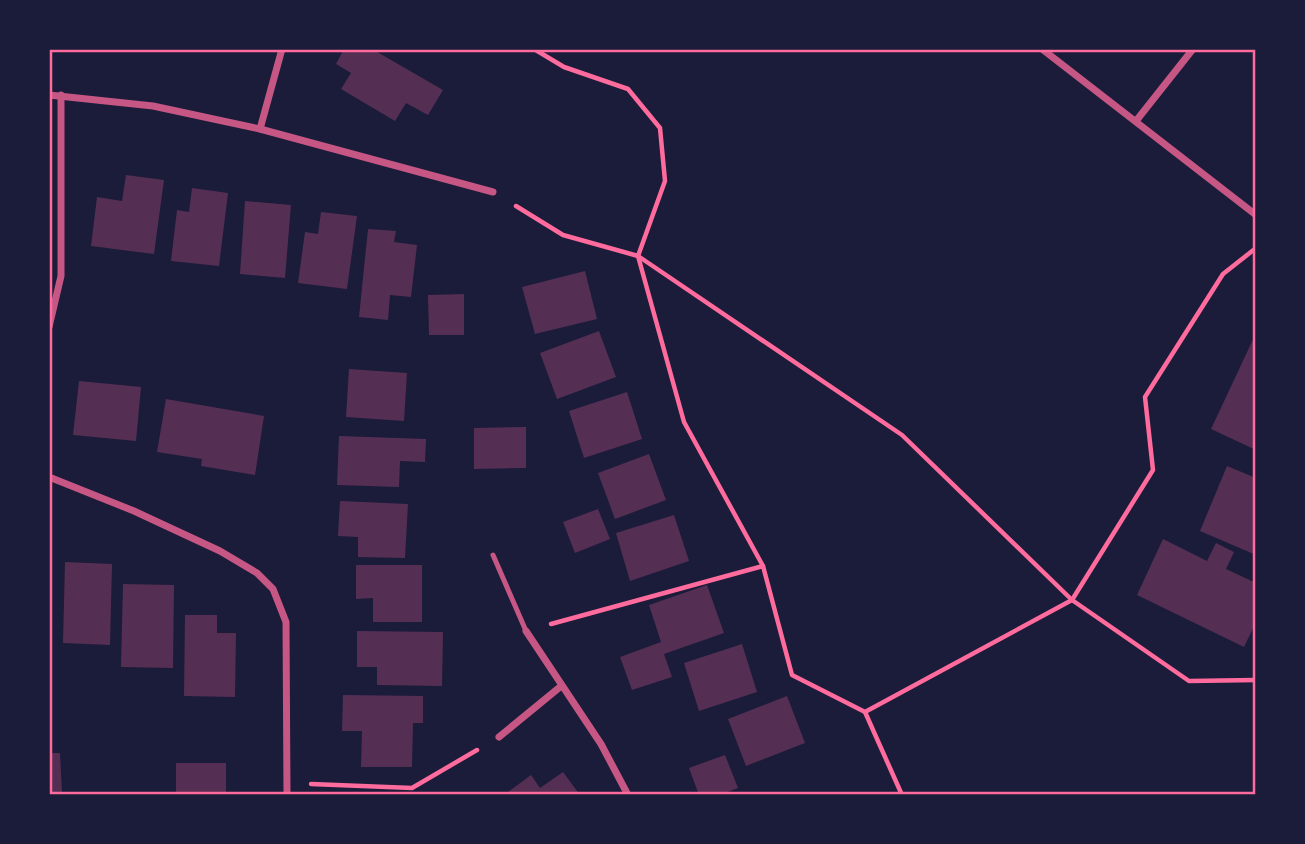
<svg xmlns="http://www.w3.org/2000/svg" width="1305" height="844" font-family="'Public Sans',sans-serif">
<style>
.building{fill:#542f53}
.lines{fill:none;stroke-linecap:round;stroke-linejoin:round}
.path{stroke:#ff6b9d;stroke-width:4.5}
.service{stroke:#c65784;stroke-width:5}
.minor{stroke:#c65784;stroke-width:7}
.neatline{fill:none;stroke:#ff6b9d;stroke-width:2.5}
</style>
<rect width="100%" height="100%" fill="#1b1b3a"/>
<!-- building -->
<g class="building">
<path d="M 344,49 L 372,49 L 443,90 L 428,115 L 406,103 L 395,121 L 341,89 L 351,73 L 336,64 Z"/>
<path d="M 126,175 L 164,180 L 154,254 L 91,246 L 97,197 L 122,201 Z"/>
<path d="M 192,188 L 228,193 L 219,266 L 171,261 L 177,210 L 189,212 Z"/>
<path d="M 245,201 L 291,205 L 285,278 L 240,274 Z"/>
<path d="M 321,212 L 357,216 L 347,289 L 298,283 L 305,232 L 318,234 Z"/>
<path d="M 368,229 L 396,231 L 394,242 L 417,245 L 411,297 L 390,295 L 388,320 L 359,317 Z"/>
<path d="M 585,271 L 597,319 L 535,334 L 522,287 Z"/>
<path d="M 464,294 L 464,335 L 429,335 L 428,295 Z"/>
<path d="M 599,331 L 616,377 L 557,399 L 540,353 Z"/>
<path d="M 1256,333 L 1256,450 L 1211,429 Z"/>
<path d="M 349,369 L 407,373 L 404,421 L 346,417 Z"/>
<path d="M 79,381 L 141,387 L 136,441 L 73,435 Z"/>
<path d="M 627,392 L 642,439 L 584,458 L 569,411 Z"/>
<path d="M 166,399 L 264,416 L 255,475 L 201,466 L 202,459 L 157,452 Z"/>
<path d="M 526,427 L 526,468 L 474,469 L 474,428 Z"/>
<path d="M 339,436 L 426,439 L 425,462 L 400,461 L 399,487 L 337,485 Z"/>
<path d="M 649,454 L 666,500 L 615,519 L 598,473 Z"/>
<path d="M 1227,466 L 1256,478 L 1256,555 L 1200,531 Z"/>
<path d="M 340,501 L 408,504 L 405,558 L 358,557 L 358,537 L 338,536 Z"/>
<path d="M 598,509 L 610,539 L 575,553 L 563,522 Z"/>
<path d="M 674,515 L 689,561 L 630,581 L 616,533 Z"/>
<path d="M 1163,539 L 1207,561 L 1216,543 L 1234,552 L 1226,569 L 1256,583 L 1256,622 L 1244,647 L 1137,595 Z"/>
<path d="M 65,562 L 112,564 L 110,645 L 63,643 Z"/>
<path d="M 356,565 L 422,565 L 422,622 L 373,622 L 373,598 L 356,599 Z"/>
<path d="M 123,584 L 174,585 L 173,668 L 121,667 Z"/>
<path d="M 707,585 L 724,633 L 664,654 L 672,677 L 632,690 L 620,657 L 661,642 L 649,605 Z"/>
<path d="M 185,615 L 217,615 L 217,633 L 236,633 L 235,697 L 184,696 Z"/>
<path d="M 357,631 L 443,632 L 442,686 L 377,685 L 377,667 L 357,667 Z"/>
<path d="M 742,644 L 757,692 L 699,711 L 684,663 Z"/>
<path d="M 343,695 L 423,696 L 423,723 L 413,723 L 412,767 L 361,767 L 362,731 L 342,731 Z"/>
<path d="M 787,696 L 805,743 L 746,766 L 728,719 Z"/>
<path d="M 49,753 L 60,753 L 62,792 L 49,792 Z"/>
<path d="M 725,755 L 738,788 L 720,795 L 699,795 L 689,768 Z"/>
<rect x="176" y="763" width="50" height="32"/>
<path d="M 563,772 L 580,795 L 510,795 L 508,792 L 531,775 L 540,788 Z"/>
</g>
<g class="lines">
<!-- path -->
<g class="path">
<path d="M 534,49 L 564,67 L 628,89 L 660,128 L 665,181 L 638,256 L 684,422 L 763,566 L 792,675 L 865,712 L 1072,600 L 1153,470 L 1145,397 L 1223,274 L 1256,248"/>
<path d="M 516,206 L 563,235 L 638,256 L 902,435 L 1072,600 L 1189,681 L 1256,680"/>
<path d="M 551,624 L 763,566"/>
<path d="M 865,712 L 902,795"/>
<path d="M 311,784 L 412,788 L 477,750"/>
</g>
<!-- service -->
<path class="service" d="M 493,555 L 526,631"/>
<!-- minor -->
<g class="minor">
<path d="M 1042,49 L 1256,215"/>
<path d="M 49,95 L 153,106 L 260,129 L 493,192"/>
<path d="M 1136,121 L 1193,49"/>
<path d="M 260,129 L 282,49"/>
<path d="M 49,327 L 61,276 L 61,95"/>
<path d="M 49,477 L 134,511 L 220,551 L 257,573 L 273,589 L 286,622 L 287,795"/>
<path d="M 526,631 L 601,744 L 628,795"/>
<path d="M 499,737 L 560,687"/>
</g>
</g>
<!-- border -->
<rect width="1305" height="844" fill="none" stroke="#1b1b3a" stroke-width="102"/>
<rect x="51" y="51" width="1203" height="742" class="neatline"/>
</svg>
